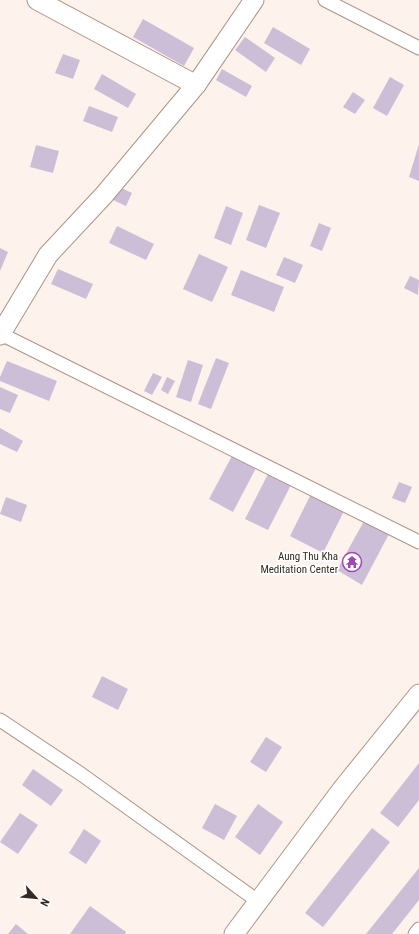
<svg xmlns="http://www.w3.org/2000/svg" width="419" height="934" font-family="'Roboto Condensed',sans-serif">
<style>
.building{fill:#ccbed7}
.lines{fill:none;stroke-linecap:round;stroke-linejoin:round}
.street-casing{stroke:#ae9386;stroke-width:15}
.secondary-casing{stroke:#ae9386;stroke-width:21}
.street{stroke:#fff;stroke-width:13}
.secondary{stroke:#fff;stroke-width:19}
.labels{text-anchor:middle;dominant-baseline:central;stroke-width:3.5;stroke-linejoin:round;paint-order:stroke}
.poi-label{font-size:11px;fill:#342924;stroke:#fff;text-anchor:end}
</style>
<rect width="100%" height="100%" fill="#fef2ec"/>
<!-- building -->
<g class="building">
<path d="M 143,19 L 194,48 L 184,66 L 133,37 Z"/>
<path d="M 273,27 L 310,49 L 301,65 L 264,43 Z"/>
<path d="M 245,37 L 275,58 L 266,72 L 235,50 Z"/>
<path d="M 63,54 L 80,60 L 73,79 L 55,73 Z"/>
<path d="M 222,69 L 252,86 L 246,97 L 216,80 Z"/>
<path d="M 102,74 L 136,94 L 128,108 L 94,89 Z"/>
<path d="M 390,77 L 404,85 L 387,116 L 373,108 Z"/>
<path d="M 353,92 L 365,100 L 355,114 L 343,107 Z"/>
<path d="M 89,106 L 118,117 L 112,132 L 83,121 Z"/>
<path d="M 419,144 L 419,181 L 409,177 Z"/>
<path d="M 36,145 L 59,151 L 53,173 L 30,167 Z"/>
<path d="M 119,187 L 132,193 L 126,206 L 113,200 Z"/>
<path d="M 259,205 L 280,213 L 266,248 L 246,240 Z"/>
<path d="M 226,206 L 243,213 L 231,245 L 214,238 Z"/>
<path d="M 319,223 L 331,228 L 322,251 L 310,246 Z"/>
<path d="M 117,226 L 154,244 L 146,260 L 109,243 Z"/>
<path d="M 0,248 L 8,252 L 0,271 Z"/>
<path d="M 199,254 L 228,267 L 212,302 L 183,289 Z"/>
<path d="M 284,257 L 303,265 L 295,283 L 276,275 Z"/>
<path d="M 58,269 L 93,284 L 86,299 L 51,284 Z"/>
<path d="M 241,270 L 284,287 L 274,312 L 231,295 Z"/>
<path d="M 410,276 L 419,280 L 418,295 L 404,288 Z"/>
<path d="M 216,358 L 229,363 L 211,409 L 198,404 Z"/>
<path d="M 188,360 L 203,365 L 191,402 L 176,397 Z"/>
<path d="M 7,361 L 57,381 L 49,401 L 0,381 L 0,377 Z"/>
<path d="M 153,373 L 162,377 L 152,395 L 144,391 Z"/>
<path d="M 167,377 L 175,381 L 168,394 L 161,390 Z"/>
<path d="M 0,387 L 18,395 L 10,413 L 0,409 Z"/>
<path d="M 0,428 L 23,441 L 17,452 L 0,444 Z"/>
<path d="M 233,454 L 257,466 L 233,512 L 209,499 Z"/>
<path d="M 269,472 L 292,483 L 268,530 L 245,519 Z"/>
<path d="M 399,482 L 412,487 L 405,503 L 392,498 Z"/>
<path d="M 311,494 L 344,511 L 323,553 L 290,536 Z"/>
<path d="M 6,497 L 27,505 L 21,522 L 0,514 Z"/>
<path d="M 364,521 L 389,534 L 362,585 L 337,570 Z"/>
<path d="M 102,676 L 128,689 L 118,710 L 92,697 Z"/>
<path d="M 266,737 L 282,747 L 266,772 L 250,762 Z"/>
<path d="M 419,763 L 419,800 L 398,827 L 380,813 Z"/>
<path d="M 33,769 L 63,790 L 51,806 L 22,785 Z"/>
<path d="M 215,804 L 237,816 L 224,840 L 202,828 Z"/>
<path d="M 258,804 L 283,822 L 260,855 L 235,837 Z"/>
<path d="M 20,813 L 38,825 L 18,854 L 0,842 Z"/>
<path d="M 372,828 L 390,842 L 323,927 L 305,913 Z"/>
<path d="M 84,829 L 101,841 L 86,864 L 69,853 Z"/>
<path d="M 419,868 L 419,900 L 392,934 L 366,934 Z"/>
<path d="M 90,906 L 126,932 L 125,934 L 70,934 Z"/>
<path d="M 16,924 L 28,934 L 8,934 Z"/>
</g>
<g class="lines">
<defs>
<g id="street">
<path d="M 325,0 L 419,48"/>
<path d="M 1,334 L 419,542"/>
<path d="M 0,720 L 81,774 L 259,902"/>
<path d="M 415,934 L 419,929"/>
</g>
<g id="secondary">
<path d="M 37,0 L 196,85"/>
<path d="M 0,335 L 48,255 L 104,195 L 196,85 L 254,0"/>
<path d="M 234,934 L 343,788 L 419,694"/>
</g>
</defs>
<!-- street casing -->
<use href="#street" class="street-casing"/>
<!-- secondary casing -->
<use href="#secondary" class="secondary-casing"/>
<!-- street -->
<use href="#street" class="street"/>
<!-- secondary -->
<use href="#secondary" class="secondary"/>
</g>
<!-- icons -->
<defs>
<symbol id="temple-ring" viewBox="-11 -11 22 22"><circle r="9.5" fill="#fff" stroke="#9f48b4" stroke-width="1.5"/><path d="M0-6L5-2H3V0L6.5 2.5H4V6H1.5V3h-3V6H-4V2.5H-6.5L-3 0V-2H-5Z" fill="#9f48b4"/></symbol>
</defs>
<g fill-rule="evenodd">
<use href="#temple-ring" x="341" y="551" width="22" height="22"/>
</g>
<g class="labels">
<!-- poi labels -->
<g class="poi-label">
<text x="338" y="556">Aung Thu Kha<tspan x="338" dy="13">Meditation Center</tspan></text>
</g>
</g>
<!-- north arrow -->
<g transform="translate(36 898) rotate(117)" stroke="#ffffff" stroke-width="3" paint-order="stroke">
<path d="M0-3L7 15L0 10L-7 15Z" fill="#342924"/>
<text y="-6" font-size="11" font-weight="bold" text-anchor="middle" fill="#342924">N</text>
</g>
</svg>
